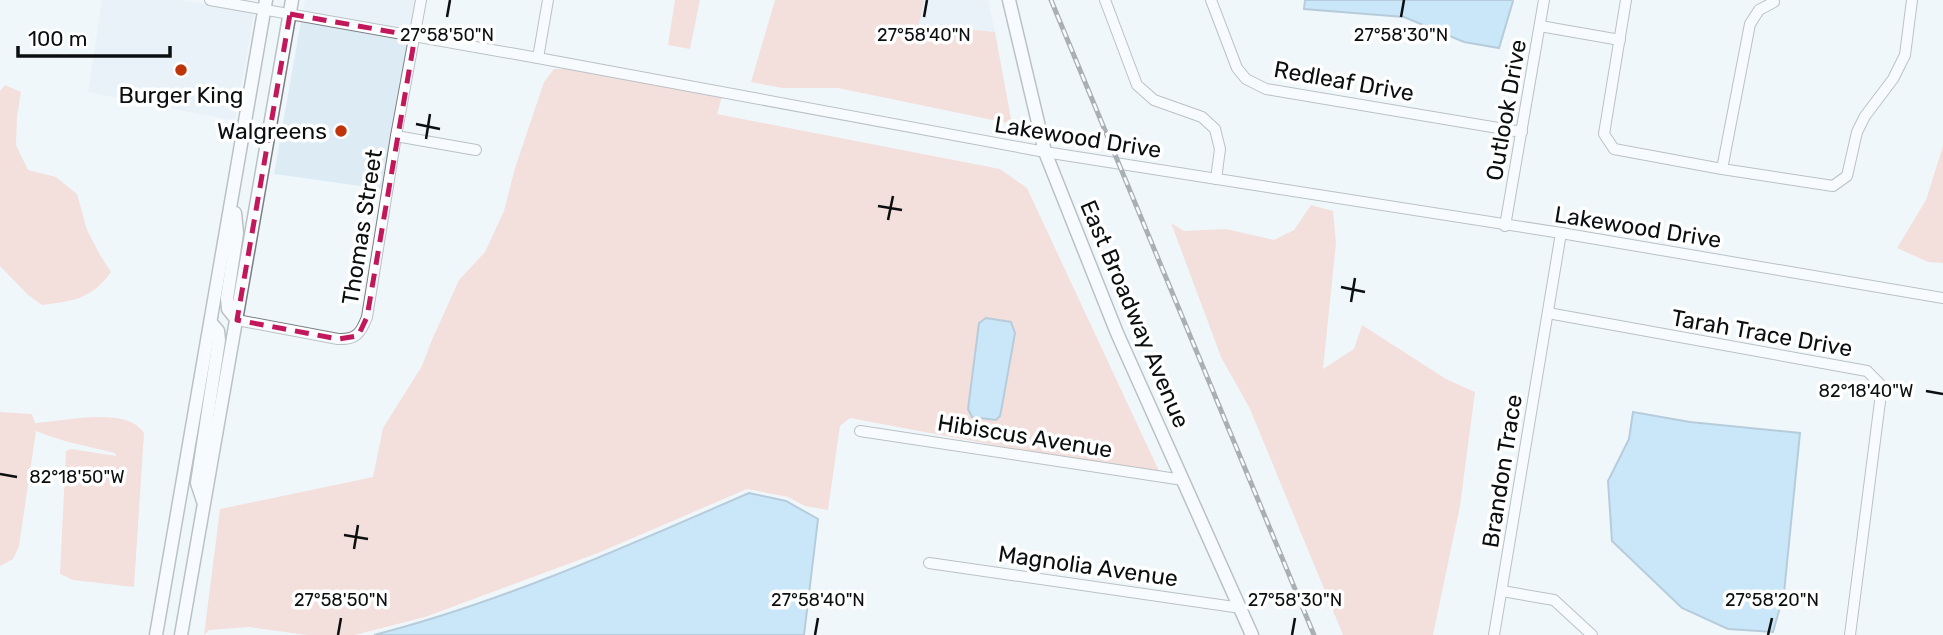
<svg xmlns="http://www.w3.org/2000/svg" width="1943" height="635" font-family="Rubik,sans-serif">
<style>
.built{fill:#ddebf4}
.green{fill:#f7c2b4;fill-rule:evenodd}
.water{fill:#9cd3f9;stroke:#7198b3;stroke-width:2}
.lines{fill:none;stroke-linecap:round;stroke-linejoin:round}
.minor-casing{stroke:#797f84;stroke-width:12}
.major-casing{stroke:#797f84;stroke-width:15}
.minor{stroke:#fff;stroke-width:10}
.major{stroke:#fff;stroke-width:12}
.rail-casing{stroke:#53585a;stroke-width:5}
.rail{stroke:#fff;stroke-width:2.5;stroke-dasharray:8;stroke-linecap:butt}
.marked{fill:none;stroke:#c2185b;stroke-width:5;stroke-dasharray:14 9;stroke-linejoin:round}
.ticks{fill:none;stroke:#0c0f10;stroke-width:2.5}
.poi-dot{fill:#bf350b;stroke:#fff;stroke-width:2.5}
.labels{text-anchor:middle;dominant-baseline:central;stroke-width:7;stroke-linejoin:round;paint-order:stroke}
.street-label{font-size:23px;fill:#0c0f10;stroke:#fff}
.poi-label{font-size:23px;fill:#0c0f10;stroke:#fff}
.ticks-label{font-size:18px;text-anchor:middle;fill:#0c0f10;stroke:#fff;stroke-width:7;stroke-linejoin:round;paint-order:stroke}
</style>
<rect width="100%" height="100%" fill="#f0f7fb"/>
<!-- built -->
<g class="built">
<path d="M 102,0 L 179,0 L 254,13 L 235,121 L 88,92 Z"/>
<path d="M 305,0 L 415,0 L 410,29 L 303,11 Z"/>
<path d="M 924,0 L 988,0 L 995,32 L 919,25 Z"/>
<path d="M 301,21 L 408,40 L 382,189 L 274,174 Z"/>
</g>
<!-- green -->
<g class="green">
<path d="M 675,0 L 700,0 L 690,49 L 668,45 Z"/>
<path d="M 775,0 L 924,0 L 919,25 L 995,32 L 1012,124 L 838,88 L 782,88 L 751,82 Z"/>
<path d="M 554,69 L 572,69 L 722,97 L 717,114 L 1000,169 L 1027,188 L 1159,471 L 1020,450 L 850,418 L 840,426 L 828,510 L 805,506 L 788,497 L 747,489 L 598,553 L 425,617 L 355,635 L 307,635 L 249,627 L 209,630 L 204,635 L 220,509 L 373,477 L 383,428 L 422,366 L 431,342 L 459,280 L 485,252 L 504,211 L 515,168 L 544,82 ZM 979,323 L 972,417 L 968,409 Z"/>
<path d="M 5,85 L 21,92 L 17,117 L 16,145 L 28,170 L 56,177 L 77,194 L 87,230 L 100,255 L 111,272 C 92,299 73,301 42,305 L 27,294 L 0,266 L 0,91 Z"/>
<path d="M 1943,146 L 1943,263 L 1928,262 L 1897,248 L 1926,200 Z"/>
<path d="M 1311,205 L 1333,211 L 1336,243 L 1323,369 L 1354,349 L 1362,325 L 1446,379 L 1475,392 L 1460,506 L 1433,635 L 1343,635 L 1250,409 L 1221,357 L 1171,223 L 1184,231 L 1226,229 L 1274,240 L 1294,230 Z"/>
<path d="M 0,412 L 32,414 L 35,423 C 63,422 126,405 144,433 L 134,587 L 73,580 L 60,574 L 66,451 L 71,449 L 116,456 L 115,453 C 87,446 62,442 36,431 L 19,546 L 13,559 L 0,566 Z"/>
</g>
<!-- water -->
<g class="water">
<path d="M 1305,0 L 1512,0 L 1513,1 L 1499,48 L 1464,42 L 1404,17 L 1304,9 Z"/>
<path d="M 986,318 L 1011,322 L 1015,333 L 1002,406 L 1000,416 L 996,420 L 972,417 L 968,409 L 979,323 Z"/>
<path d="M 1633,412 L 1690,422 L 1800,433 L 1784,593 L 1773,632 L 1728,629 L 1682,608 L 1612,541 L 1608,481 L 1629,439 Z"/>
<path d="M 749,493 L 786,501 L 818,519 L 804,635 L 374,635 C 503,602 627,546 749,493 Z"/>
</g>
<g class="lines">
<defs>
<g id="minor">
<path d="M 210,0 L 538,58 L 1045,152 L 1561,233 L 1943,298"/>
<path d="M 1105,0 L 1137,85 L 1154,100 L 1202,117 L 1215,129 L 1220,149 L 1216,179"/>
<path d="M 1211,0 L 1237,68 L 1246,79 L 1266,89 L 1522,132"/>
<path d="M 1626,0 L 1604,134 L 1614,149 L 1722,169 L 1833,186 L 1847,176 L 1857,132 L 1865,116 L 1893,79 L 1905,55 L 1912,0"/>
<path d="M 1540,26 L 1620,40"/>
<path d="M 538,58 L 548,0"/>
<path d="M 396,136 L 476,150"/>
<path d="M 1722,169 L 1750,24 L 1759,10 L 1774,2"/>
<path d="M 1505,226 L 1544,0"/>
<path d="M 1548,313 L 1867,371 L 1882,386 L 1850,635"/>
<path d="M 237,320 L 338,339 C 356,340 361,333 367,317 L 396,136 L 421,0"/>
<path d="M 860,431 L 1183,480"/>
<path d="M 929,563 L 1241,608"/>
<path d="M 1502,591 L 1554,600 L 1592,635"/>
<path d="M 1494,635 L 1561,233"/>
</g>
<g id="major">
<path d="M 1009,0 L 1045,152 L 1117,333 L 1252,635"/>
<path d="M 235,213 L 237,233 L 227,298 L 228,309 L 237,320"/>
<path d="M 203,501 L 197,483 L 219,340 L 218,331 L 211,323"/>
<path d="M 156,635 L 266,0"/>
<path d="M 181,635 L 292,0"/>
</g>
</defs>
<!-- minor casing -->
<use href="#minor" class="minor-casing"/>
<!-- major casing -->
<use href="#major" class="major-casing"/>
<!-- minor -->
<use href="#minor" class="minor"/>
<!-- major -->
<use href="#major" class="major"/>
<defs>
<path id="rail" d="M 1051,0 L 1314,635"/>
</defs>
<!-- rail casing -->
<use href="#rail" class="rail-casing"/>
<!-- rail -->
<use href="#rail" class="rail"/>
</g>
<!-- marked area -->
<path d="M0 0H1943V635H0ZM 290,14 L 415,36 L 367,317 L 358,336 L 338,339 L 237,320 Z" fill="#f0f7fb" fill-opacity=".55" fill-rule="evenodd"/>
<path class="marked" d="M 290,14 L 415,36 L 367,317 L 358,336 L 338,339 L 237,320 Z"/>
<!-- ticks -->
<path class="ticks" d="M 447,17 L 450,0M 924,17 L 927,0M 1401,17 L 1404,0M 416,124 L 440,129M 426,139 L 430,114M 878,206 L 902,210M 888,220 L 893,196M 1341,287 L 1365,292M 1351,302 L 1355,278M 1926,391 L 1943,394M 0,474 L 17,477M 344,535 L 368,539M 354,549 L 358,525M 338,635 L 341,618M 815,635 L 818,618M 1292,635 L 1295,618M 1768,635 L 1772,618"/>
<!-- markers -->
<g class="poi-dot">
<circle cx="181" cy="70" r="7"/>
<circle cx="341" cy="131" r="7"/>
</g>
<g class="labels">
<!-- street labels -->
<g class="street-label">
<text transform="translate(1344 81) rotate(10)">Redleaf Drive</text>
<text transform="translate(1506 110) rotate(-80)">Outlook Drive</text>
<text transform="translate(1078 137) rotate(9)">Lakewood Drive</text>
<text transform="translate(362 227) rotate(-81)">Thomas Street</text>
<text transform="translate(1638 227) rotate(9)">Lakewood Drive</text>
<text transform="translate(1135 314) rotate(67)">East Broadway Avenue</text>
<text transform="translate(1762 333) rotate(10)">Tarah Trace Drive</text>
<text transform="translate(1025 436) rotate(9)">Hibiscus Avenue</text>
<text transform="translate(1502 471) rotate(-81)">Brandon Trace</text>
<text transform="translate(1088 566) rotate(8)">Magnolia Avenue</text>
</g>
<!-- poi labels -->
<g class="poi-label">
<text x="181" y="95">Burger King</text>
<text x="327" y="131" text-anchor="end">Walgreens</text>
</g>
</g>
<g class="ticks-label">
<text x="447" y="41">27°58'50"N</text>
<text x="924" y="41">27°58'40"N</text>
<text x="1401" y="41">27°58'30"N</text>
<text x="1866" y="397">82°18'40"W</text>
<text x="77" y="483">82°18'50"W</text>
<text x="341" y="606">27°58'50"N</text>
<text x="818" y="606">27°58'40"N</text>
<text x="1295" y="606">27°58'30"N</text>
<text x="1772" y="606">27°58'20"N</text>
</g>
<!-- scale -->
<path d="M18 46v10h152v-10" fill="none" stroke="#0c0f10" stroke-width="3.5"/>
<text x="28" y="46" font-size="21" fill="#0c0f10" stroke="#ffffff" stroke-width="5" paint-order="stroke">100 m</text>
</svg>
